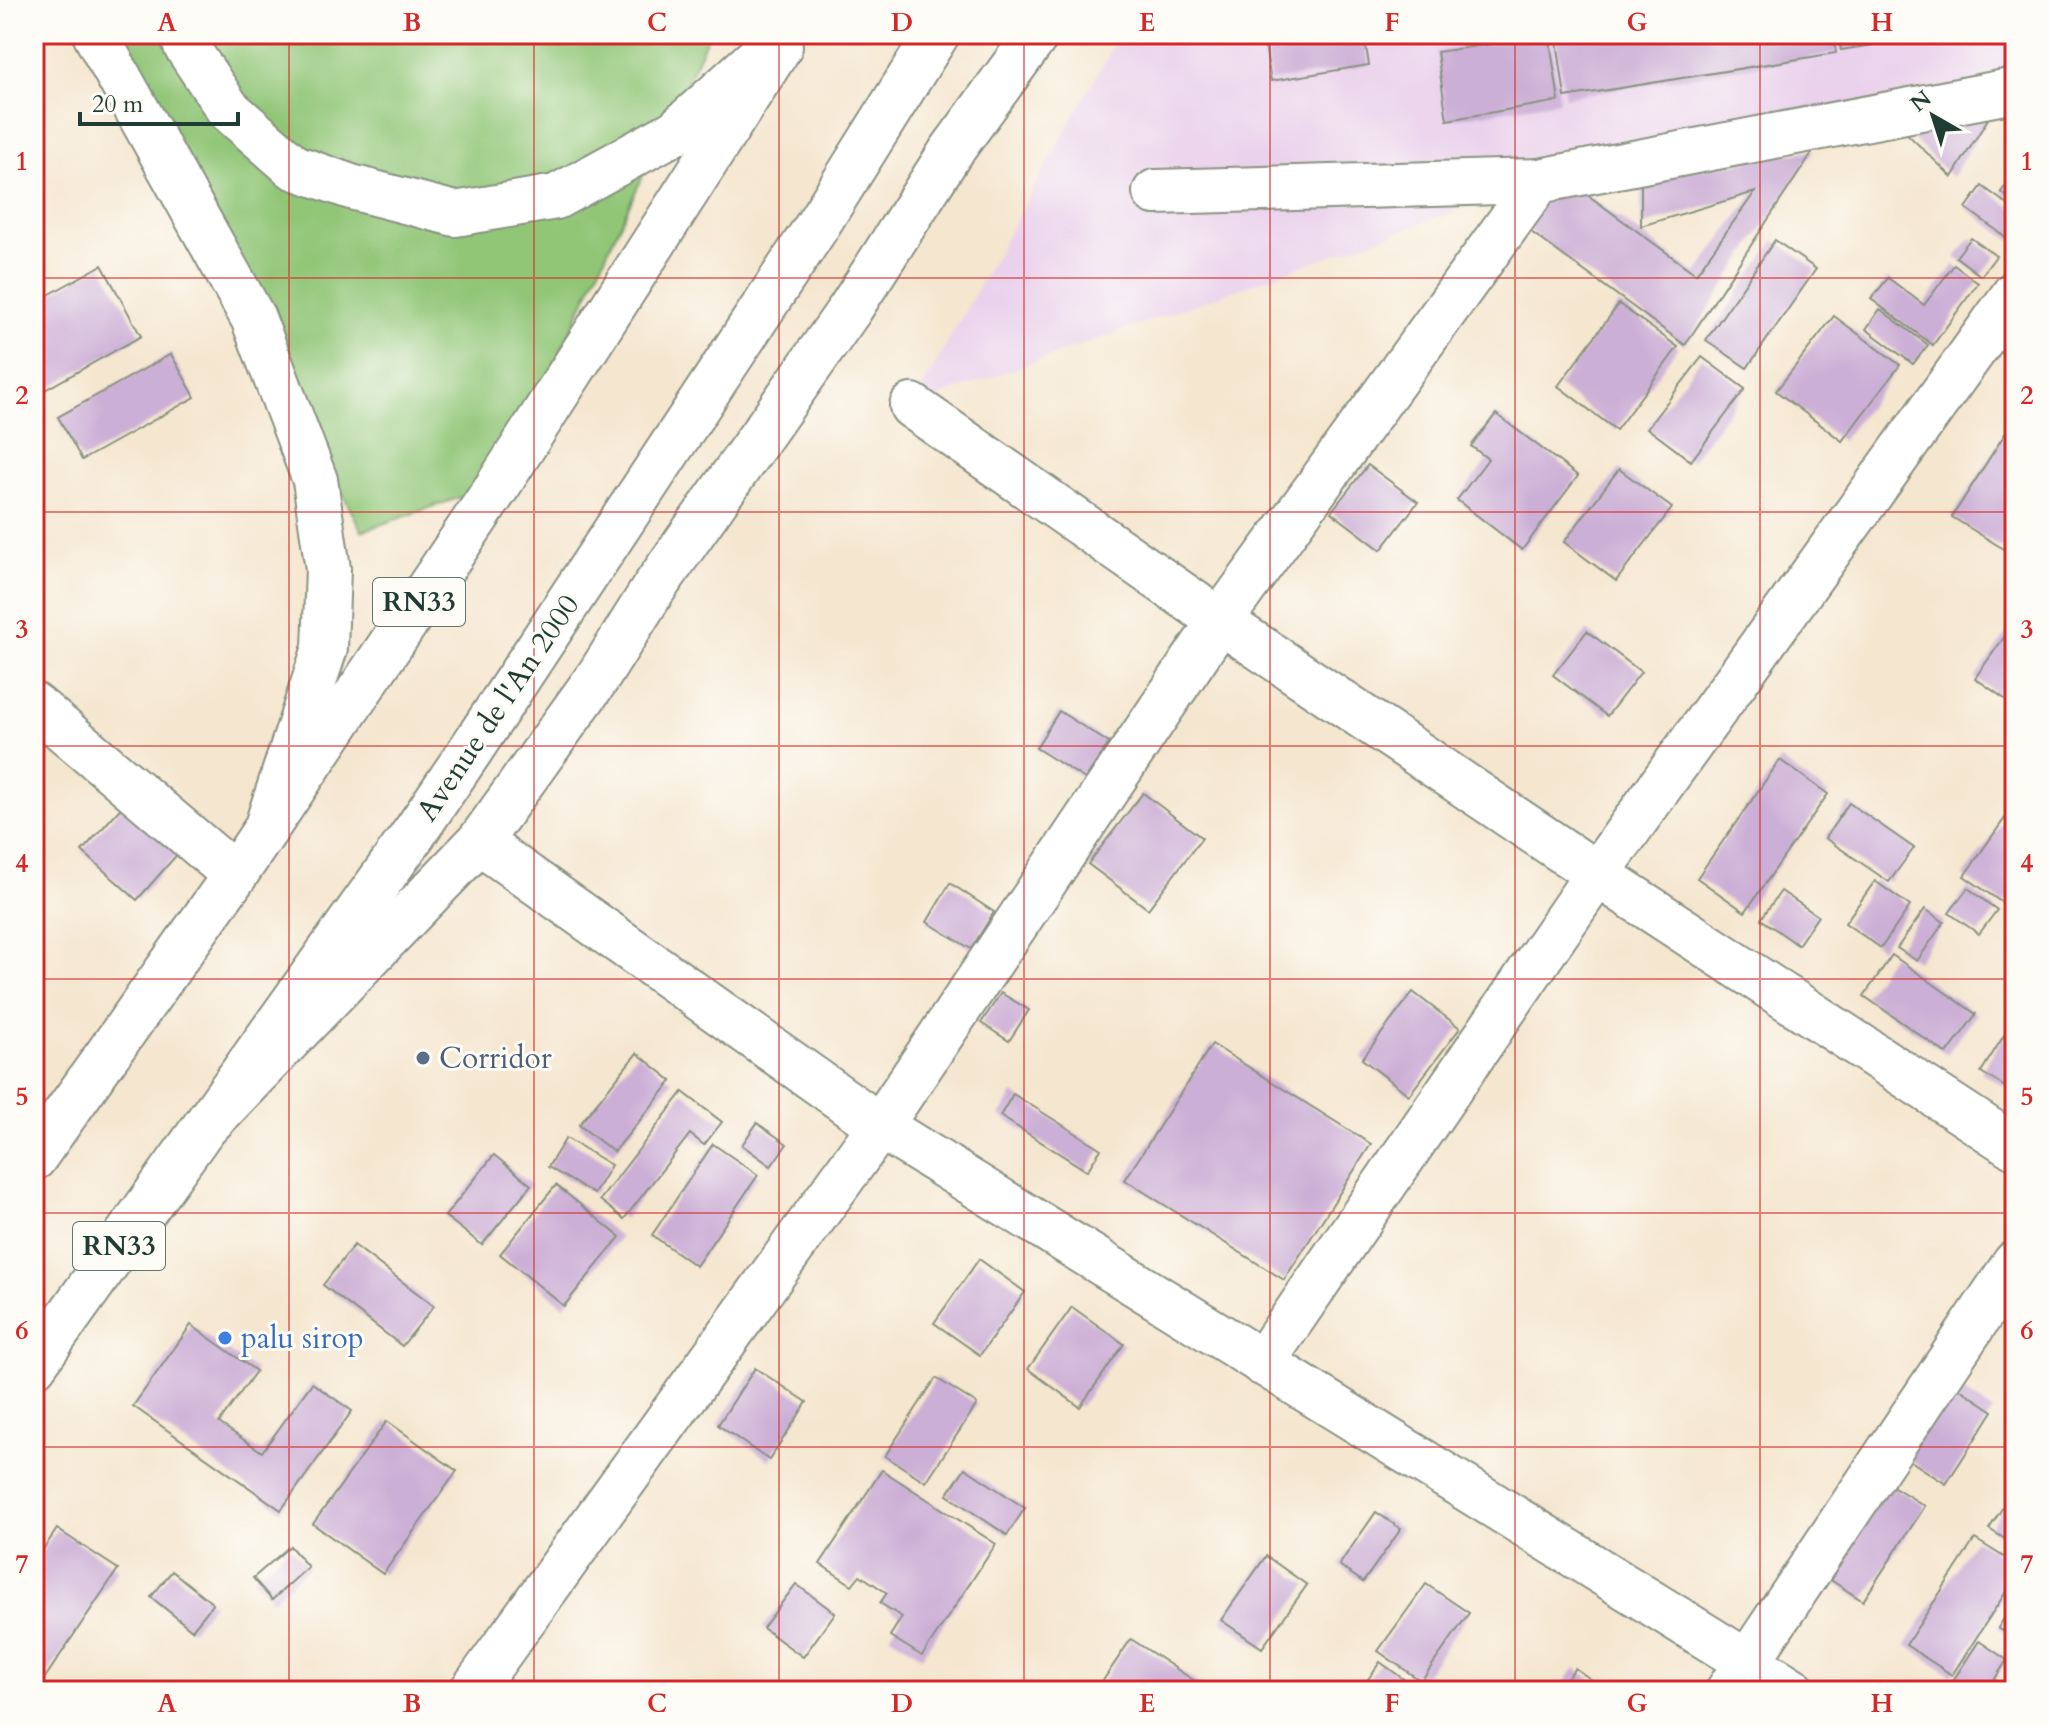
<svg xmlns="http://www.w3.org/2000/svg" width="2049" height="1725" font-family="Cardo,serif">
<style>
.built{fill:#ead1ec}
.green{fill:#91c677;stroke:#588256;stroke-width:2}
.building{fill:#ccafd6}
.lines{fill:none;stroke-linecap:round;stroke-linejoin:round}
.minor-casing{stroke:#8a9282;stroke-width:48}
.major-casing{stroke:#8a9282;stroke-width:48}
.highway-casing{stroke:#8a9282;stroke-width:48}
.minor{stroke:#fff;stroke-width:44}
.major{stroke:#fff;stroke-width:44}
.highway{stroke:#fff;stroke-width:44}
.grid{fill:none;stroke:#d62828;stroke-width:2;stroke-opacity:0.55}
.service-dot{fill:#5c6f8a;stroke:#fdfcf7;stroke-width:3}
.shop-dot{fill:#3f7fe0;stroke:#fdfcf7;stroke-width:3}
.labels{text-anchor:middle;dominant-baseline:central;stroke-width:6;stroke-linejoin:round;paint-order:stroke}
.shield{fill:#fdfcf7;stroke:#62766e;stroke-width:2}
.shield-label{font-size:28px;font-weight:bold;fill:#1f3d34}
.street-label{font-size:30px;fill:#1f3d34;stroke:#fdfcf7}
.service-label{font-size:30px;fill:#4e5e75;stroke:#fdfcf7;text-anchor:start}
.shop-label{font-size:30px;fill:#366cbe;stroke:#fdfcf7;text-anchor:start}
.neatline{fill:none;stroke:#d62828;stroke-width:3}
.grid-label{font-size:26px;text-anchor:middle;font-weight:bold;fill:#d62828}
</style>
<rect width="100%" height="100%" fill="#fdfcf7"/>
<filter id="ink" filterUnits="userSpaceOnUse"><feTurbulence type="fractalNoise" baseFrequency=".0125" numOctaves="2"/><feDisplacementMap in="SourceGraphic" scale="16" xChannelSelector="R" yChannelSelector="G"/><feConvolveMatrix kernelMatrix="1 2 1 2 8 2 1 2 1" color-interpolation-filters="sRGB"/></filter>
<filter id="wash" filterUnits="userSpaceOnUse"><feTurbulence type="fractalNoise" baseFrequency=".006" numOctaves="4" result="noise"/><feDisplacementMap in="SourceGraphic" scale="32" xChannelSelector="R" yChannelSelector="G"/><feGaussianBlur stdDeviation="1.8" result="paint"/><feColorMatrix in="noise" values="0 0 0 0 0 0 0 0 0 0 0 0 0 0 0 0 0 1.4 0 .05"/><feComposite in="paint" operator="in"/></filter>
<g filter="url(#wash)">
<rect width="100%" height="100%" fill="#f5e6cf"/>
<!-- built -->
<path class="built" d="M 1120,34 L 2015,34 L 2015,90 L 1539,181 L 912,406 Z"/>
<!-- green -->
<path class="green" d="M 99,34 L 709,34 L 499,484 L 362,531 Z"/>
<g id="blocks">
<!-- building -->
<g class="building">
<path d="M 1263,34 L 1364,34 L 1369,65 L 1271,81 Z"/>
<path d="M 1556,34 L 1833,34 L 1836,53 L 1565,97 Z"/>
<path d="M 1838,34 L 1871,34 L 1873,45 L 1841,50 Z"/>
<path d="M 1962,34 L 2007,34 L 2007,36 L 1964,43 Z"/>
<path d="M 1549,35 L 1559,101 L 1447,120 L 1437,52 Z"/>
<path d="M 1991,114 L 1952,177 L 1903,130 Z"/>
<path d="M 1814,150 L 1685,345 L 1523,226 L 1560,175 L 1696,274 L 1755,192 L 1641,226 L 1641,179 Z"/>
<path d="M 2015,173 L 2015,202 L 2001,192 Z"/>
<path d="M 1982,186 L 2015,210 L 2015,236 L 2011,241 L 1966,208 Z"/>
<path d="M 1971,238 L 1996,256 L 1981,276 L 1956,257 Z"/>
<path d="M 1775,240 L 1816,269 L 1747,368 L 1706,340 Z"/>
<path d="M 102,265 L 141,336 L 34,396 L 34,303 Z"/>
<path d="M 1954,265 L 1978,283 L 1933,345 L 1871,299 L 1888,278 L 1924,305 Z"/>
<path d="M 1619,304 L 1678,347 L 1616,430 L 1558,386 Z"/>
<path d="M 1880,309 L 1928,345 L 1913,364 L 1866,329 Z"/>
<path d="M 1834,316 L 1900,365 L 1842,441 L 1776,391 Z"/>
<path d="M 171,354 L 195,397 L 82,460 L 58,417 Z"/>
<path d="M 1702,357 L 1745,389 L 1691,461 L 1647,428 Z"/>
<path d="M 1496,414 L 1578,476 L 1522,550 L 1457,500 L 1488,459 L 1471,446 Z"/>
<path d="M 2015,418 L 2015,556 L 1952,517 Z"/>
<path d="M 1368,465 L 1418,502 L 1381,550 L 1331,512 Z"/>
<path d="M 1619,469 L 1672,508 L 1616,581 L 1564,542 Z"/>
<path d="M 2015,622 L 2015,706 L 1975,678 Z"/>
<path d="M 1587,631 L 1641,672 L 1607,716 L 1553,675 Z"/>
<path d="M 1059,711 L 1109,743 L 1085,779 L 1036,748 Z"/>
<path d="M 1780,760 L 1828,794 L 1745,912 L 1697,878 Z"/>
<path d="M 1143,793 L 1202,838 L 1148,909 L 1088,864 Z"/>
<path d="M 127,801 L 181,850 L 137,900 L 82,851 Z"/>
<path d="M 1849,803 L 1914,848 L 1889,882 L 1825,838 Z"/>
<path d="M 2015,804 L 2015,888 L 2004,904 L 1964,876 Z"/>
<path d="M 1875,881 L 1910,906 L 1881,948 L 1845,923 Z"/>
<path d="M 950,883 L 994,912 L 971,949 L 927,922 Z"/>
<path d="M 1968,888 L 1997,910 L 1979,934 L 1949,913 Z"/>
<path d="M 1781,891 L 1818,916 L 1798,945 L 1761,919 Z"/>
<path d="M 1925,909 L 1944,922 L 1917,961 L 1897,948 Z"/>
<path d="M 1892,955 L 1976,1014 L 1947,1054 L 1864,996 Z"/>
<path d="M 1413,992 L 1460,1028 L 1409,1095 L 1362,1059 Z"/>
<path d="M 1001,993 L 1029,1010 L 1009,1041 L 981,1023 Z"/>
<path d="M 2015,1018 L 2015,1093 L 1981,1072 Z"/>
<path d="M 1212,1044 L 1371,1144 L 1284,1280 L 1125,1180 Z"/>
<path d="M 637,1053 L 672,1081 L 614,1152 L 579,1125 Z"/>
<path d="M 683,1092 L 722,1122 L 704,1145 L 690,1134 L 624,1219 L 600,1200 Z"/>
<path d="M 1013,1094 L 1101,1149 L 1087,1171 L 1000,1116 Z"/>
<path d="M 757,1123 L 787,1144 L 771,1166 L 742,1145 Z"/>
<path d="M 566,1138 L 611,1165 L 594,1194 L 548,1167 Z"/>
<path d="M 713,1144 L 758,1175 L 696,1266 L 652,1235 Z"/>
<path d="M 494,1155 L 531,1185 L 482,1245 L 445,1216 Z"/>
<path d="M 556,1185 L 620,1237 L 564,1306 L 500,1254 Z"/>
<path d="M 354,1245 L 434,1306 L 402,1346 L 323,1285 Z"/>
<path d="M 979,1259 L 1025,1292 L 980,1355 L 934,1323 Z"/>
<path d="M 1072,1307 L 1124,1344 L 1080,1407 L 1028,1369 Z"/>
<path d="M 191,1325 L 256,1371 L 219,1423 L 262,1452 L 312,1383 L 352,1411 L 281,1510 L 133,1406 Z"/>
<path d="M 755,1368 L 807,1402 L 769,1460 L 718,1425 Z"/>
<path d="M 936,1378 L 977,1404 L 926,1482 L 885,1456 Z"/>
<path d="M 1948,1381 L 1993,1411 L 1946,1484 L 1900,1454 Z"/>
<path d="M 387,1421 L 457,1471 L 383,1574 L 313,1524 Z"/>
<path d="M 965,1468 L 1025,1508 L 1007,1535 L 947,1495 Z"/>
<path d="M 882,1470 L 996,1544 L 922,1656 L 890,1636 L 902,1617 L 880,1603 L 887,1593 L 860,1575 L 852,1585 L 820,1564 Z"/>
<path d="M 1881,1479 L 1925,1506 L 1863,1601 L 1820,1573 Z"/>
<path d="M 2015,1488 L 2015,1545 L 1989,1529 Z"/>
<path d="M 1376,1512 L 1401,1529 L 1363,1582 L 1339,1565 Z"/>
<path d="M 57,1529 L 118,1569 L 36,1691 L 34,1691 L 34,1563 Z"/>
<path d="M 1975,1539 L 2015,1564 L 2015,1578 L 1952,1675 L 1906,1645 Z"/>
<path d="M 290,1546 L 308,1567 L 272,1600 L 253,1578 Z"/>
<path d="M 1266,1556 L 1307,1585 L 1262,1648 L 1221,1620 Z"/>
<path d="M 172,1571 L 213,1604 L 192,1630 L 151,1597 Z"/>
<path d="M 796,1584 L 835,1613 L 803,1657 L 763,1628 Z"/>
<path d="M 1426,1584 L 1469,1613 L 1421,1681 L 1378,1651 Z"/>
<path d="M 2015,1601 L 2015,1639 L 1998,1628 Z"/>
<path d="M 1131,1639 L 1210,1691 L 1096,1691 Z"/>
<path d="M 1979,1641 L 2007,1660 L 1987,1691 L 1946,1691 Z"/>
<path d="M 1380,1662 L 1420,1691 L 1360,1691 Z"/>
<path d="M 1575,1668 L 1607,1691 L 1558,1691 Z"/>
</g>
</g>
</g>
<g filter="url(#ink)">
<use href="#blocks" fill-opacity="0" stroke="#8a9282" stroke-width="2"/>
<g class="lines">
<defs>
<g id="minor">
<path d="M 1155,192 L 1539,181 L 2015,90"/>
<path d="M 912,406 L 1220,621 L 1597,874 L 2015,1147"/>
<path d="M 34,705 L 235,875"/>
<path d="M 479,842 L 880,1126 L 1794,1691"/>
<path d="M 1262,1363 L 1597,874 L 2015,293"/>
<path d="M 472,1691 L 880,1126 L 1220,621 L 1539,181"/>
<path d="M 1728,1691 L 2015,1263"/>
</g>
<g id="major">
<path d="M 34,1158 L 235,875 L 499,484 L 780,46"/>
<path d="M 34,1365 L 415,832 L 470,751 L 815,229 L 937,34"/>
</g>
<g id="highway">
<path d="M 95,34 L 253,318 L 315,480 L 328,569 L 325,648 L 266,829"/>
<path d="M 182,34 L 186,46 L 228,109 L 294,167 L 351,187 L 455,214 L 556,197 L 675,132 L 766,50 L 778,34"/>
<path d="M 204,1128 L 479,842 L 600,674 L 654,588 L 850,309 L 950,153 L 1037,34"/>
</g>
</defs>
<!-- minor casing -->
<use href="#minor" class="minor-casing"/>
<!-- major casing -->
<use href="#major" class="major-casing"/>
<!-- highway casing -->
<use href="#highway" class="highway-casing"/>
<!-- minor -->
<use href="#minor" class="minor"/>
<!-- major -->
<use href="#major" class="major"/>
<!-- highway -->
<use href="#highway" class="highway"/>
</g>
</g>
<!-- grid -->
<path class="grid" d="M 289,34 L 289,1691M 534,34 L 534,1691M 779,34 L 779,1691M 1024,34 L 1024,1691M 1270,34 L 1270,1691M 1515,34 L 1515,1691M 1760,34 L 1760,1691M 34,278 L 2015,278M 34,512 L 2015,512M 34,746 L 2015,746M 34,979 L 2015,979M 34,1213 L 2015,1213M 34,1447 L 2015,1447"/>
<!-- markers -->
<circle class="service-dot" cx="423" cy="1058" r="8"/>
<circle class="shop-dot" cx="225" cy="1338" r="8"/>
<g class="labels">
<!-- shield labels -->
<g class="shield">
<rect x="373" y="578" width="92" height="48" rx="6"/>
<rect x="73" y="1222" width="92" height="48" rx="6"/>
</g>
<g class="shield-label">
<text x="419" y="602">RN33</text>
<text x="119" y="1246">RN33</text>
</g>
<!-- street labels -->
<g class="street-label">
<text transform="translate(498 708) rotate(-56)">Avenue de l'An 2000</text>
</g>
<!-- service labels -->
<g class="service-label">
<text x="439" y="1058">Corridor</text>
</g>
<!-- shop labels -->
<g class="shop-label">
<text x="241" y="1338">palu sirop</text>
</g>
</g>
<!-- margin -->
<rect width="2049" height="1725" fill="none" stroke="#fdfcf7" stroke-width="88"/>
<!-- north arrow -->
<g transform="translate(1933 116) rotate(321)" stroke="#fdfcf7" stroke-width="6" paint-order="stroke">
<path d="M0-6L14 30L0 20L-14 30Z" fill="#1f3d34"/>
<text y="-12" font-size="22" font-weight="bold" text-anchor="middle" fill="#1f3d34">N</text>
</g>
<!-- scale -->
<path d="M80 112v12h158v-12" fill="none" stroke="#1f3d34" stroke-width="4"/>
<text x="92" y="112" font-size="24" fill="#1f3d34" stroke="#fdfcf7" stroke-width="6" paint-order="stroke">20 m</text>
<rect x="44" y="44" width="1961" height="1637" class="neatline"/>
<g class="grid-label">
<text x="167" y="31">A</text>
<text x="412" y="31">B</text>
<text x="657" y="31">C</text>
<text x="902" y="31">D</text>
<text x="1147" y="31">E</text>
<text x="1392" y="31">F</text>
<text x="1637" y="31">G</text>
<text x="1882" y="31">H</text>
<text x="22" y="170">1</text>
<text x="2027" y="170">1</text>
<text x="22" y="404">2</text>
<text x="2027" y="404">2</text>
<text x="22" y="638">3</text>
<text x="2027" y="638">3</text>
<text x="22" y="872">4</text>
<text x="2027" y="872">4</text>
<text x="22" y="1105">5</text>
<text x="2027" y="1105">5</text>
<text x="22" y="1339">6</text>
<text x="2027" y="1339">6</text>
<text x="22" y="1573">7</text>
<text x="2027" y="1573">7</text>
<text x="167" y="1712">A</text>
<text x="412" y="1712">B</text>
<text x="657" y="1712">C</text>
<text x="902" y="1712">D</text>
<text x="1147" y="1712">E</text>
<text x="1392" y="1712">F</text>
<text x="1637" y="1712">G</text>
<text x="1882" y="1712">H</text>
</g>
</svg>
